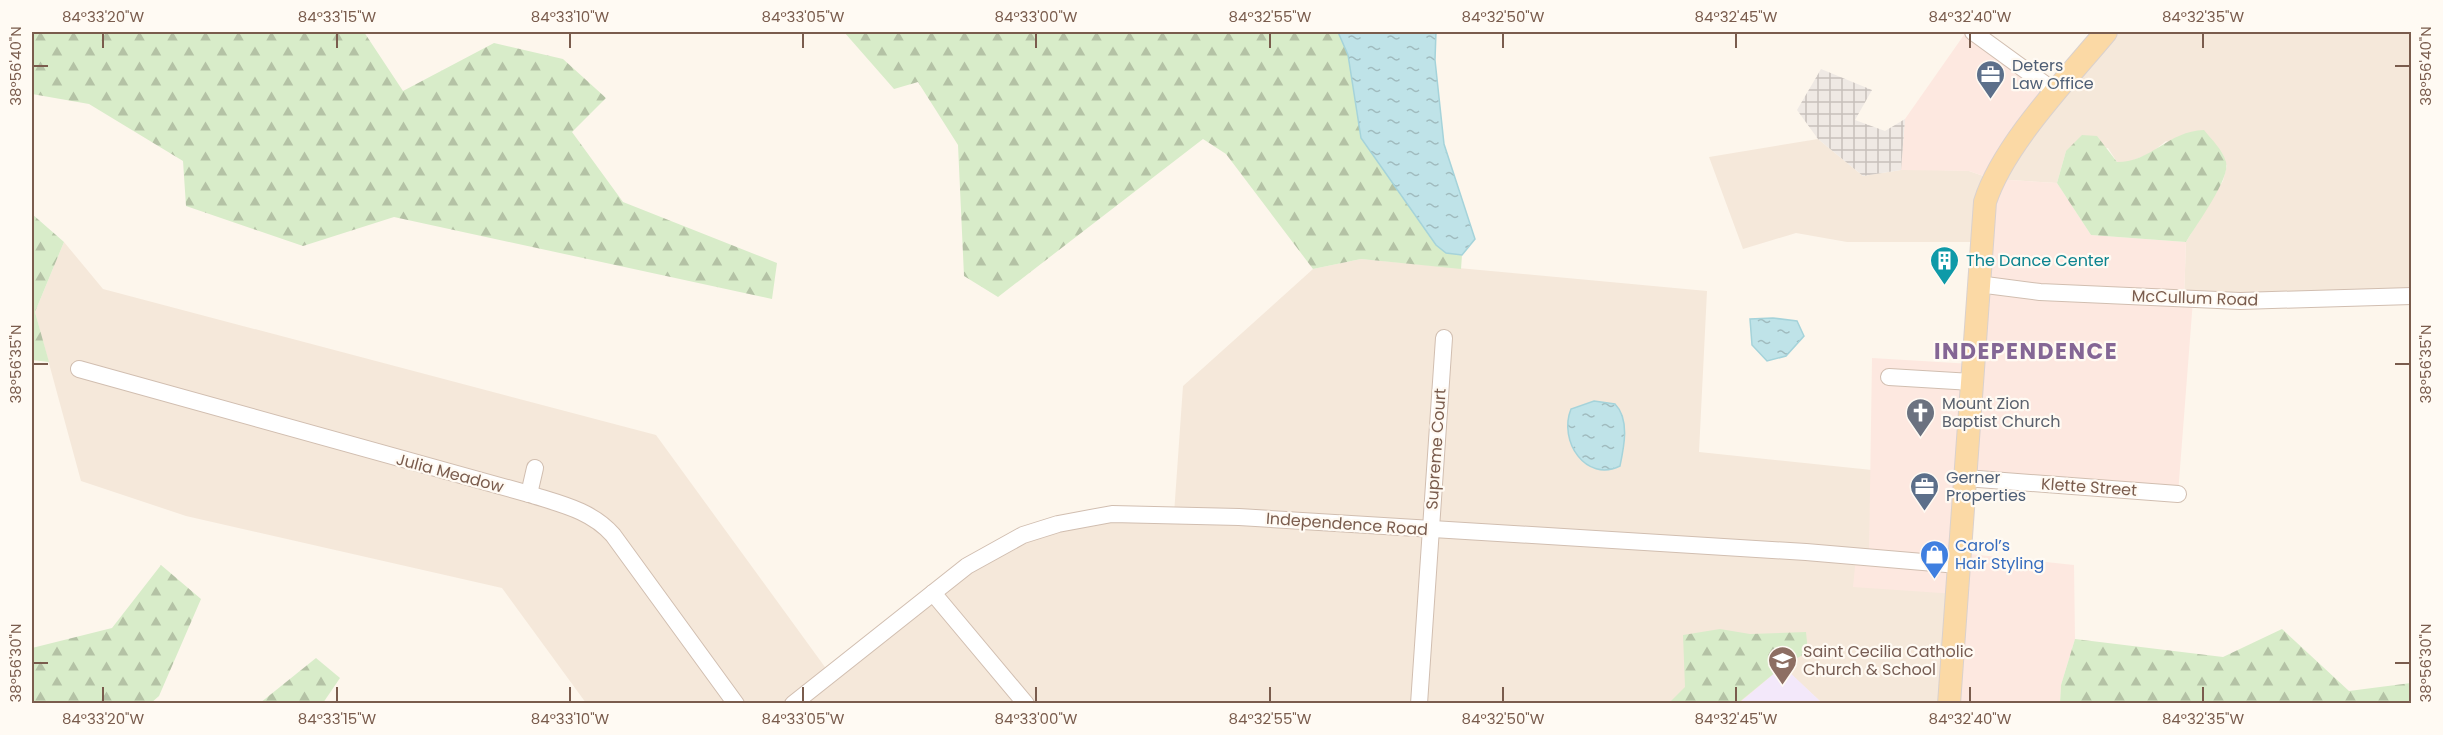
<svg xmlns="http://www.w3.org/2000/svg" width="2443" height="735" font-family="Poppins,sans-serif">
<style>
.residential{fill:#f5e8da}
.commercial{fill:#fde8e0}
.industrial{fill:url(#industrial-grid)}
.education{fill:#f3e8fa}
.forest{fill:url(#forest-firs)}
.water{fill:url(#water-ripples);stroke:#a5d3da;stroke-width:1.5}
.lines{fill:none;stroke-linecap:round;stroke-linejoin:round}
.minor-casing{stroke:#d1beb0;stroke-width:18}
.major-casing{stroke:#dad1cd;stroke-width:24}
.minor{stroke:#fff;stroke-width:16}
.major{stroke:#fbd9a5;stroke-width:22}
.ticks{fill:none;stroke:#7a5c4d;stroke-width:2}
.labels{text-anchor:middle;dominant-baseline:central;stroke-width:4.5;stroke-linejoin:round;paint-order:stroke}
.service-label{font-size:16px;fill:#4e5e75;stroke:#fffaf3;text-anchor:start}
.culture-label{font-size:16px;fill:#0d838f;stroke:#fffaf3;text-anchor:start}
.street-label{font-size:16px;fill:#7a5c4d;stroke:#fffaf3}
.worship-label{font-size:16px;fill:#5b616d;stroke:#fffaf3;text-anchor:start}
.shop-label{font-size:16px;fill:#366cbe;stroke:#fffaf3;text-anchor:start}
.education-label{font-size:16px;fill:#785e54;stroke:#fffaf3;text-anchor:start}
.district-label{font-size:22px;font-weight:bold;letter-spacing:1.5px;fill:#846695;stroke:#fffaf3}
.neatline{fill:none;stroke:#7a5c4d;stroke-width:2}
.ticks-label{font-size:15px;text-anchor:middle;fill:#7a5c4d}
</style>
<defs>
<pattern id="industrial-grid" width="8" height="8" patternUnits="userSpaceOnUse" patternTransform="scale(1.5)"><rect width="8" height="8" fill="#efe9e4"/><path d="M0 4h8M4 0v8" fill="none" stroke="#c7c0bb"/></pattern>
<pattern id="forest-firs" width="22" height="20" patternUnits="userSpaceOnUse" patternTransform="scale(1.5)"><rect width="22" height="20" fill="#d8ecc9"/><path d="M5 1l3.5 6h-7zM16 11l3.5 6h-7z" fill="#b4c2a5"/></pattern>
<pattern id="water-ripples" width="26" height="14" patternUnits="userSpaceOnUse" patternTransform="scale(1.5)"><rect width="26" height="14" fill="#bfe3e8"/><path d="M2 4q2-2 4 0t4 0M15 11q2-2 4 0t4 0" fill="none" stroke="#a0bbbe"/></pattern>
</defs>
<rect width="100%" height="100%" fill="#fdf6ec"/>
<!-- residential -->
<g class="residential">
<path d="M 2106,32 L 2411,32 L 2411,296 L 2184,299 L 2186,242 L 2223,181 L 2227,165 L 2166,141 L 2151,153 L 2129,162 L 2117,162 L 2108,148 L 2066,151 L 2057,183 L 1993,179 L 1981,242 L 1847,242 L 1796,233 L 1743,249 L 1709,157 L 1818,139 L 1863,176 L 1901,170 L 1937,170 L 1969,171 L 1992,179 Z"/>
<path d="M 64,242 L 103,289 L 656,435 L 830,674 L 967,566 L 1058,524 L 1174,514 L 1183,386 L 1313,269 L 1361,259 L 1707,291 L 1699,452 L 1872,470 L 1869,558 L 1956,594 L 1949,703 L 1822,703 L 1783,667 L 1738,704 L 586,703 L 502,588 L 186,516 L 81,481 L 35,312 Z"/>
</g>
<!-- commercial -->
<path class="commercial" d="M 1966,32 L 2057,93 L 1993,179 L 2057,183 L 2091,235 L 2186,242 L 2184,299 L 2193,300 L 2178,494 L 1972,478 L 1960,553 L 2074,565 L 2075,639 L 2061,685 L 2060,703 L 1949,703 L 1956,594 L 1853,587 L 1856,557 L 1869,557 L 1872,358 L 1972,364 L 1992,179 L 1969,171 L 1901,170 L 1905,119 Z"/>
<!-- industrial -->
<path class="industrial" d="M 1821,69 L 1872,90 L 1855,120 L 1885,131 L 1905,119 L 1901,170 L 1863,176 L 1818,139 L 1797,110 Z"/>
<!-- education -->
<path class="education" d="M 1783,666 L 1822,703 L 1738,704 Z"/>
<!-- forest -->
<g class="forest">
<path d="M 32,32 L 364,32 L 403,91 L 494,43 L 563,59 L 606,98 L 572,132 L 623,202 L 777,263 L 772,299 L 394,217 L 303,246 L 186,206 L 183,161 L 89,104 L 32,94 Z"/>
<path d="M 844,32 L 1338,32 L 1348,55 L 1361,138 L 1446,253 L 1462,255 L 1461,269 L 1361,259 L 1313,269 L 1226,154 L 1203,139 L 998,297 L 964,276 L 958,145 L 918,82 L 894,89 Z"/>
<path d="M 2204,130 C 2212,140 2222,149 2226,162 C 2231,178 2196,225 2186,242 L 2091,235 L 2057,183 L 2066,151 L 2082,135 L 2097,136 L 2117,162 C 2152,162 2168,131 2204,130 Z"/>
<path d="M 32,214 L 64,242 L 35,312 L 49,362 L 32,360 Z"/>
<path d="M 161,565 L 201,599 L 159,696 L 151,703 L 32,703 L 32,648 L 112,628 Z"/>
<path d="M 1720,629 L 1750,634 L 1806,632 L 1808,652 L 1783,666 L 1738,703 L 1669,703 L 1685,687 L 1683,635 Z"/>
<path d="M 2282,629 L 2349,691 L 2411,683 L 2411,703 L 2060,703 L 2061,685 L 2075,639 L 2223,657 Z"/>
<path d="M 316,658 L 340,678 L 323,703 L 260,703 Z"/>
</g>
<!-- water -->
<g class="water">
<path d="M 1338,32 L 1436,32 L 1435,60 L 1444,144 L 1475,239 L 1462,255 L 1446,253 L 1436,245 L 1361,138 L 1348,55 Z"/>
<path d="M 1773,318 L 1797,321 L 1804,336 L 1786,356 L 1767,361 L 1752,345 L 1750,319 Z"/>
<path d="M 1594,401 L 1615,404 C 1630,419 1624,447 1620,466 C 1586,483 1558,441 1571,409 Z"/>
</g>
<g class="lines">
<defs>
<g id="minor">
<path d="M 1973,32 L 2057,93"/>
<path d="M 1978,284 L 2040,292 L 2240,301 L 2412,296"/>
<path d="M 79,369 L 529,494 C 560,504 591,510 613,535 L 736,704"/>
<path d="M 1889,377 L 1972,382"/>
<path d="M 1965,478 L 2178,494"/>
<path d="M 529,494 L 535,468"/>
<path d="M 933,593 L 1026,704"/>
<path d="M 793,704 L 967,566 L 1023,535 L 1058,524 L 1112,514 L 1239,517 L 1806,552 L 1958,565"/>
<path d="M 1419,704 L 1444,338"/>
</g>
<path id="major" d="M 1949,704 L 1985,202 C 2003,145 2067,79 2106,32"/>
</defs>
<!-- minor casing -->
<use href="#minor" class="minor-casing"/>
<!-- major casing -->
<use href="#major" class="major-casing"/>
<!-- minor -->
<use href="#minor" class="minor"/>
<!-- major -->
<use href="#major" class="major"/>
</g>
<!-- ticks -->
<path class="ticks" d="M 103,33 L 103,48M 337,33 L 337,48M 570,33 L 570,48M 803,33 L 803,48M 1036,33 L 1036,48M 1270,33 L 1270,48M 1503,33 L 1503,48M 1736,33 L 1736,48M 1970,33 L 1970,48M 2203,33 L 2203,48M 33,66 L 48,66M 2395,66 L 2410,66M 33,364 L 48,364M 2395,364 L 2410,364M 33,663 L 48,663M 2395,663 L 2410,663M 103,687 L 103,702M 337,687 L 337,702M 570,687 L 570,702M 803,687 L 803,702M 1036,687 L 1036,702M 1270,687 L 1270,702M 1503,687 L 1503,702M 1736,687 L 1736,702M 1970,687 L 1970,702M 2203,687 L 2203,702"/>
<!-- icons -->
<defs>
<symbol id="office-pin" viewBox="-11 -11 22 30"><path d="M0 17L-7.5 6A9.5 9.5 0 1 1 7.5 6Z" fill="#5c6f8a" stroke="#fffaf3"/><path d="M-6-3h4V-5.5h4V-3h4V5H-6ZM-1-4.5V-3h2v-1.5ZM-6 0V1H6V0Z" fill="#fff"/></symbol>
<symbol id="building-pin" viewBox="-11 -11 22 30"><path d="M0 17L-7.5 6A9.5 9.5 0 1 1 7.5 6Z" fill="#0f9aa8" stroke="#fffaf3"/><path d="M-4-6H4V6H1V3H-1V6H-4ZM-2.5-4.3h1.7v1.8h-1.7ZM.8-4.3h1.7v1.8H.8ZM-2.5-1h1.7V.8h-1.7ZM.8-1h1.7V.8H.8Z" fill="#fff"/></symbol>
<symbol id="church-pin" viewBox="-11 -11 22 30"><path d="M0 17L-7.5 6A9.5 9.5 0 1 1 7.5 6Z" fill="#6b7280" stroke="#fffaf3"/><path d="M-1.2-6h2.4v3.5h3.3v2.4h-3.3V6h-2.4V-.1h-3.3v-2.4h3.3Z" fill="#fff"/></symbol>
<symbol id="shop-pin" viewBox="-11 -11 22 30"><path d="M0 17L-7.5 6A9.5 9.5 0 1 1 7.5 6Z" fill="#3f7fe0" stroke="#fffaf3"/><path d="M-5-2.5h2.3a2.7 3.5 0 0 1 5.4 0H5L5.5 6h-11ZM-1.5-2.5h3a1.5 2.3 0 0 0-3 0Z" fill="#fff"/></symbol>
<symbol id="school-pin" viewBox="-11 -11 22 30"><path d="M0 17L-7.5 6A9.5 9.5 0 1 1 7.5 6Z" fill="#8d6e63" stroke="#fffaf3"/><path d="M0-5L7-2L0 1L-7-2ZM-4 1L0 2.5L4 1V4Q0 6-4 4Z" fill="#fff"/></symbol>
</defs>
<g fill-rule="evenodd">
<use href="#office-pin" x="1974" y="58" width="33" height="45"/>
<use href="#building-pin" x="1928" y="244" width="33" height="45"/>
<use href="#church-pin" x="1904" y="396" width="33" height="45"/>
<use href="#office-pin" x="1908" y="470" width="33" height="45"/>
<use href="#shop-pin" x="1918" y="538" width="33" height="45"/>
<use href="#school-pin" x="1766" y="644" width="33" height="45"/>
</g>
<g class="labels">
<!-- service labels -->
<g class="service-label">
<text x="2012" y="65">Deters<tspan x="2012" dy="18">Law Office</tspan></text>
<text x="1946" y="477">Gerner<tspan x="1946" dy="18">Properties</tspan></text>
</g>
<!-- culture labels -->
<g class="culture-label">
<text x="1966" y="260">The Dance Center</text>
</g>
<!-- street labels -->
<g class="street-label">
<text transform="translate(2195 298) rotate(2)">McCullum Road</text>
<text transform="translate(1436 449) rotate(-86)">Supreme Court</text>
<text transform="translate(450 473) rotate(15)">Julia Meadow</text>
<text transform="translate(2089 487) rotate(4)">Klette Street</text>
<text transform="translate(1347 524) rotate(4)">Independence Road</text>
</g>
<!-- worship labels -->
<g class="worship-label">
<text x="1942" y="403">Mount Zion<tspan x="1942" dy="18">Baptist Church</tspan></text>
</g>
<!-- shop labels -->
<g class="shop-label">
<text x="1955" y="545">Carol’s<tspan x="1955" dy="18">Hair Styling</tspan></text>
</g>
<!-- education labels -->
<g class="education-label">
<text x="1803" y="651">Saint Cecilia Catholic<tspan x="1803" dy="18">Church &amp; School</tspan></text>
</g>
<!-- district labels -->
<g class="district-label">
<text x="2026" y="351">INDEPENDENCE</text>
</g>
</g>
<!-- border -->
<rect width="2443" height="735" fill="none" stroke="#fffaf3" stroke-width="66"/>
<rect x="33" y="33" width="2377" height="669" class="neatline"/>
<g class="ticks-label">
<text x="103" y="22">84°33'20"W</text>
<text x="337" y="22">84°33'15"W</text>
<text x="570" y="22">84°33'10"W</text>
<text x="803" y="22">84°33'05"W</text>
<text x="1036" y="22">84°33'00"W</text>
<text x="1270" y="22">84°32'55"W</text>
<text x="1503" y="22">84°32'50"W</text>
<text x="1736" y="22">84°32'45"W</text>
<text x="1970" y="22">84°32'40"W</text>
<text x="2203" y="22">84°32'35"W</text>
<text transform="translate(16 66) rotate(-90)" y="5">38°56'40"N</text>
<text transform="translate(2426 66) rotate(-90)" y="5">38°56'40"N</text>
<text transform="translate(16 364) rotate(-90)" y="5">38°56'35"N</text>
<text transform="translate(2426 364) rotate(-90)" y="5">38°56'35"N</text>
<text transform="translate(16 663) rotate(-90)" y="5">38°56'30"N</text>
<text transform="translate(2426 663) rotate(-90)" y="5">38°56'30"N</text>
<text x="103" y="724">84°33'20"W</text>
<text x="337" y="724">84°33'15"W</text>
<text x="570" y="724">84°33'10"W</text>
<text x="803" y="724">84°33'05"W</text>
<text x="1036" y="724">84°33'00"W</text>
<text x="1270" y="724">84°32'55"W</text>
<text x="1503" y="724">84°32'50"W</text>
<text x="1736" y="724">84°32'45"W</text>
<text x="1970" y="724">84°32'40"W</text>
<text x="2203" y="724">84°32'35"W</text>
</g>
</svg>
